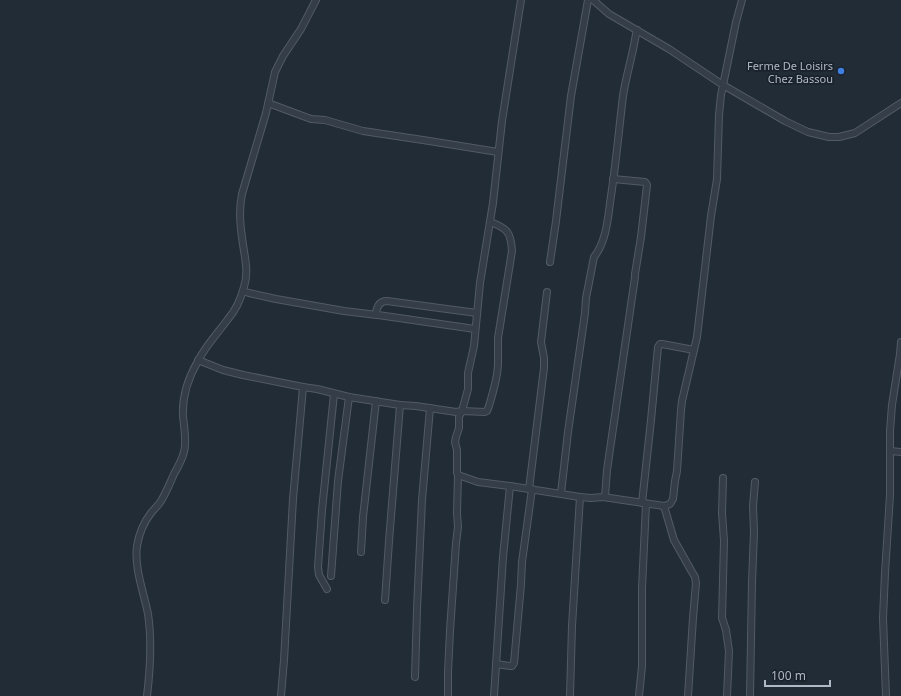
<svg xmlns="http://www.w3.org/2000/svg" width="901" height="696" font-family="'Noto Sans',sans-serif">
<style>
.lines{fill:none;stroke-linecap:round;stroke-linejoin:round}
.minor-casing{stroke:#525b65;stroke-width:8}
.minor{stroke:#343d48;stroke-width:6}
.shop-dot{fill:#3f7fe0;stroke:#1a222c;stroke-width:1.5}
.labels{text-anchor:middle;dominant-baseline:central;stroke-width:3.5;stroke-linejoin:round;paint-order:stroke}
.poi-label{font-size:11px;fill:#afb8c4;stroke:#1a222c;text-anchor:end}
</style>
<rect width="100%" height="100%" fill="#212c37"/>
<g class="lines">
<defs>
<g id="minor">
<path d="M 593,0 L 609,14 L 669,49 L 723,85 L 785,121 L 808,132 L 829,137 L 839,137 L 855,133 L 901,103"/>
<path d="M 268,103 L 311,119 L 325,120 L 363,131 L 423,140 L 498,152"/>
<path d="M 613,179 L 645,182 L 646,183 L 647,185 L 641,237 L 635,274"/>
<path d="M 490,222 C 507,228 511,232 512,251 L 498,338 C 498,346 498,355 498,363 C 498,377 493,392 489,406 L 487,411 L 485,412 L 462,411 L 459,417 L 459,428 L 456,437 L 455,442 L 457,450 L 457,473 L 458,475 L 478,482 L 510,486 L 580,497 L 591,498 L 603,497 L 664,506 L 670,504 L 673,499 L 675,481 L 677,471 L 681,410 L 682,401 L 697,337 L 711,216 L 717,179 L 719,115 L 721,95 L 736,22 L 742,0"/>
<path d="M 550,262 L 556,221 L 571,96 L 588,0"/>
<path d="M 243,291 L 249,293 L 276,299 L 344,311 L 377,315"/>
<path d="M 475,329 L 378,315 L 377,315 L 376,313 C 377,306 380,301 387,301 L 477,313"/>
<path d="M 198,360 L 223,370 L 243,375 L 303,387 L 317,389 L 349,397 L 400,405 L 416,406 L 456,412 L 462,411 L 468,389 L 468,373 L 474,346 L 480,283 L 493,203 L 502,121 L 521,0"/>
<path d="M 890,451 L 901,452"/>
<path d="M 723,478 L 722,513 L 724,541 L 722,618 L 726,630 L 729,651 L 727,696"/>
<path d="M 529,489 L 544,368 L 544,358 L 541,342 L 547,292"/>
<path d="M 561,493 L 568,432 L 585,313 L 586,298 L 594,257 C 607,241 608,216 611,196 C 616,163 619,129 623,96 C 625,82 629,68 632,54 C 634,46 635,38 637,30"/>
<path d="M 605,497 L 607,470 L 635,277"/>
<path d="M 642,503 L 651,420 L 658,347 L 660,344 L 662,344 L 694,350"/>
<path d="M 664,506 L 674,540 L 692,572 L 695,577 L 696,583 L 693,618 L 688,696"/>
<path d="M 361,552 L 363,517 L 376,401"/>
<path d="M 331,576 L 338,481 L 349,397"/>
<path d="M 327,589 L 319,575 L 318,567 L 322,510 L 334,394"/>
<path d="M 385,600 L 389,541 L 400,405"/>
<path d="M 496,664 L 510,666 L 512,666 L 514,663 L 521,584 L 522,562 L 532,489"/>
<path d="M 415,677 L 417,609 L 422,500 L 430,408"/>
<path d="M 147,696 C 150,671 152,640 148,614 C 144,593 134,568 137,546 C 139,534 144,522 151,513 C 154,509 158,506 161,501 C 166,493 170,483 174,474 C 178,467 182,460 184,452 C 187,441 184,427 183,416 C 182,396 188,378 198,361 C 206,345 218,333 228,319 C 236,310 241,298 244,287 C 248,275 246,263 244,251 C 241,232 238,213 242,194 L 266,113 L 275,72 L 283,56 L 301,29 L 316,0"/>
<path d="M 281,696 L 284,660 L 293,499 L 299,432 L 303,387"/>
<path d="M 448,696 L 448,672 L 450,631 L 456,543 L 458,527 L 457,513 L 458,475"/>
<path d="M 494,696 L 503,557 L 510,486"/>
<path d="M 570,696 L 572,626 L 580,497"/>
<path d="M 639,696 L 642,666 L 642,588 L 646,504"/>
<path d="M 750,696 L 752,582 L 754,532 L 753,506 L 755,482"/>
<path d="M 886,696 L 883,618 L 885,573 L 890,495 L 890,431 L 892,405 L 900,354 L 901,342"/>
</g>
</defs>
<!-- minor casing -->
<use href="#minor" class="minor-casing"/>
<!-- minor -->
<use href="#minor" class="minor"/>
</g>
<!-- markers -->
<circle class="shop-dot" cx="841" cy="71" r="4"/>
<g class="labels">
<!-- poi labels -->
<g class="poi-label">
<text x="833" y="65">Ferme De Loisirs<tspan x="833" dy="13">Chez Bassou</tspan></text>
</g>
</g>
<!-- scale -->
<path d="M765 680v6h65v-6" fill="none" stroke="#afb8c4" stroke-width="2"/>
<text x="771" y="680" font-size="12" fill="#afb8c4" stroke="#1a222c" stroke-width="3" paint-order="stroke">100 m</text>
</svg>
